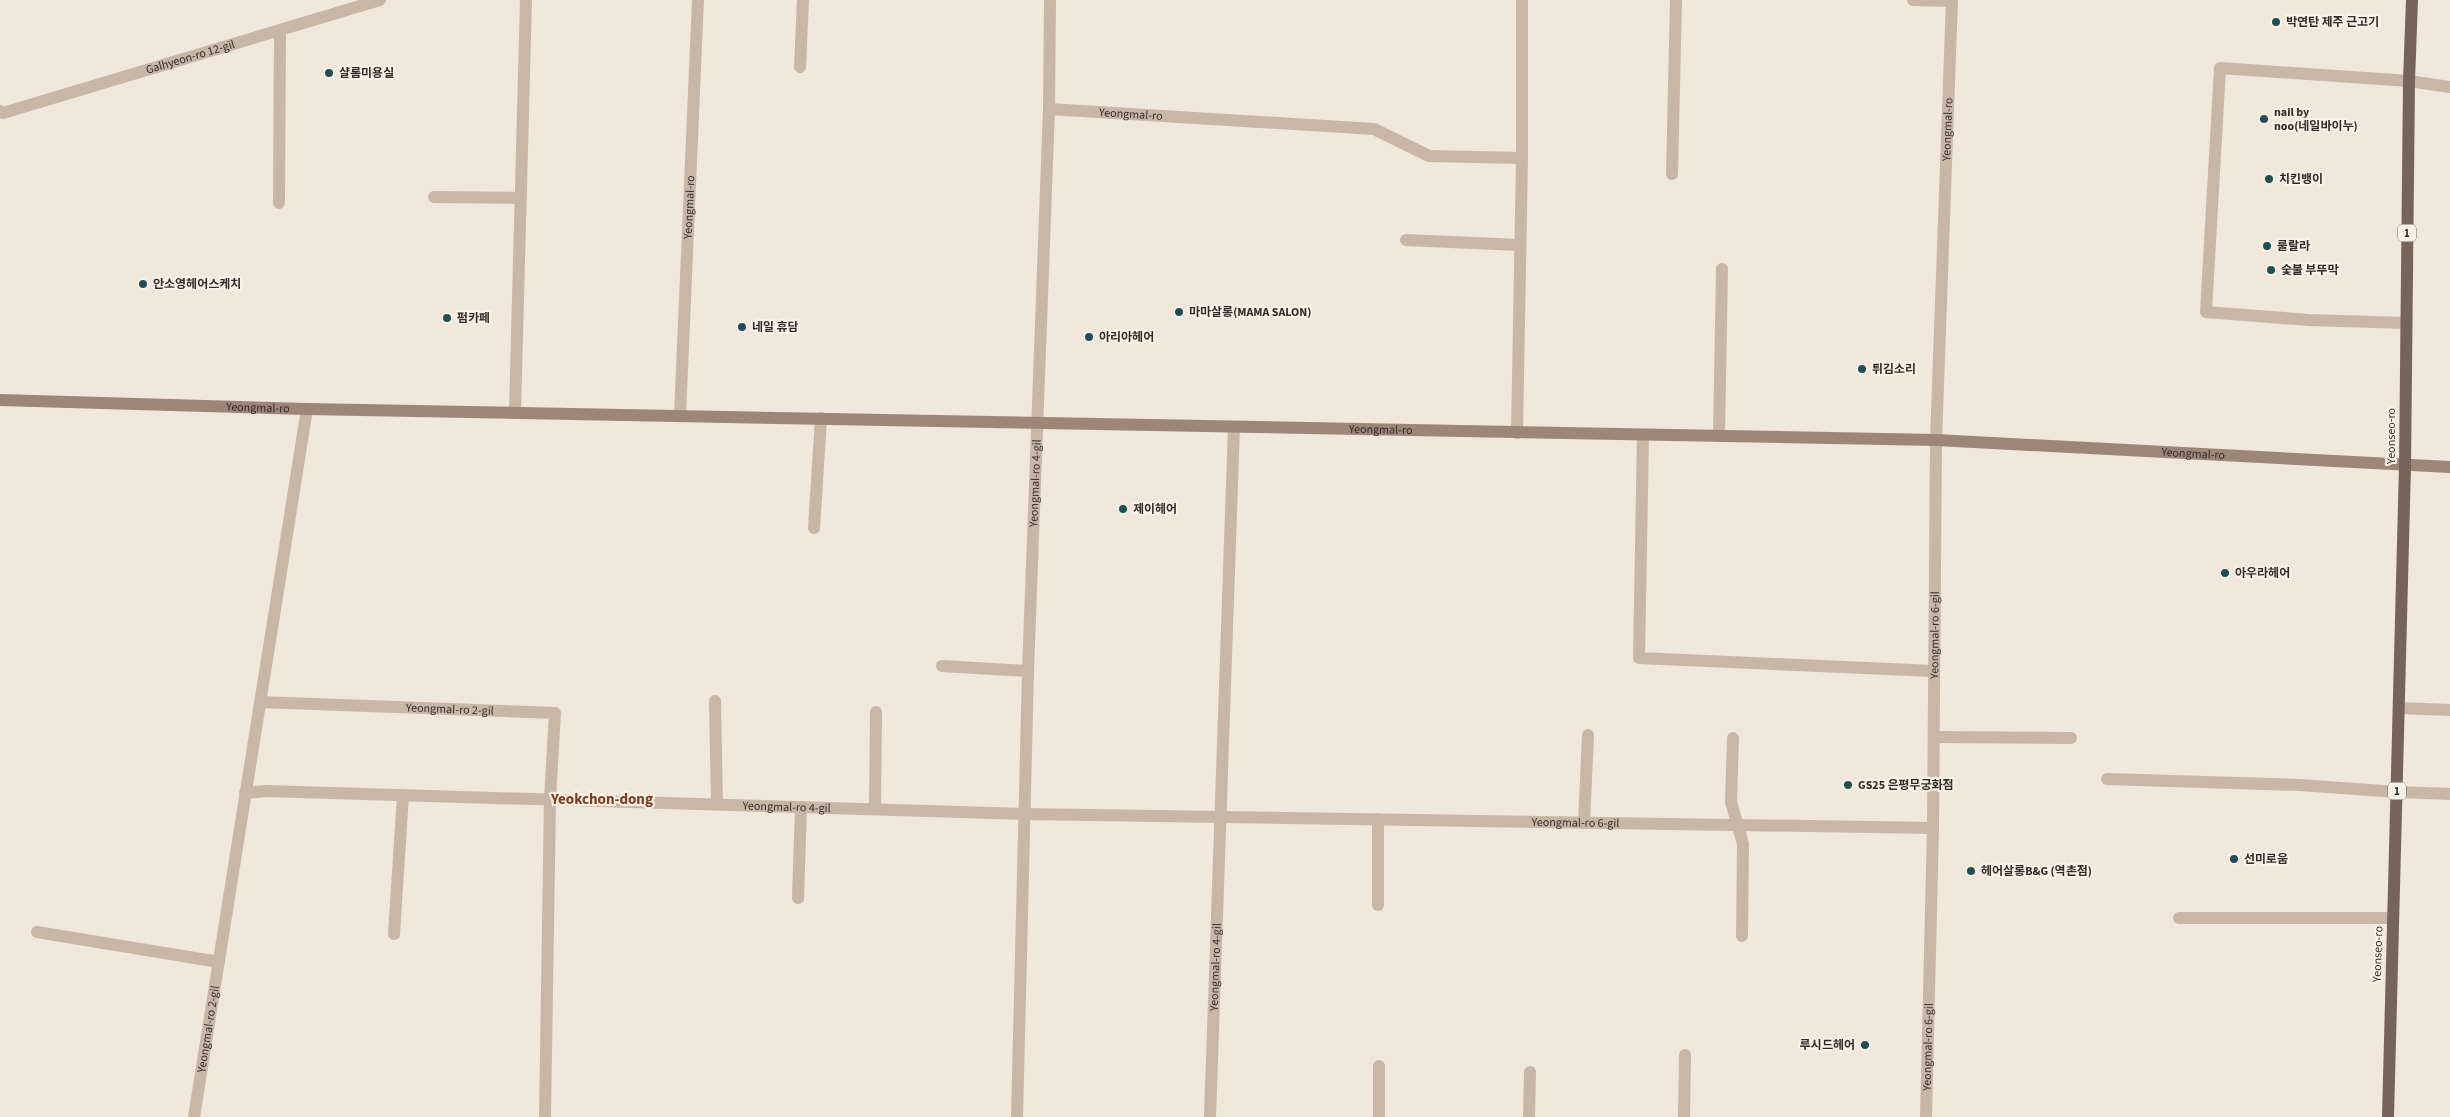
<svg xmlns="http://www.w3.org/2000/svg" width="2450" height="1117" font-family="'Source Sans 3','Noto Sans KR',sans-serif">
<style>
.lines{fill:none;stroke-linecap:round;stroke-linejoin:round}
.lane{stroke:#c8b7a7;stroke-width:12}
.street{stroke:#c8b7a7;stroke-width:12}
.secondary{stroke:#9c8678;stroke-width:12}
.primary{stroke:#766359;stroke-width:12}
.poi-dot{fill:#1e4f55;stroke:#f9f1e6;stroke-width:2}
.labels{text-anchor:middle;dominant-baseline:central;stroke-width:4.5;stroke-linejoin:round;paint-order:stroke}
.shield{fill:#f9f1e6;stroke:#706760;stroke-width:1}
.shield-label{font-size:11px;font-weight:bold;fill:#352c27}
.poi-label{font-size:12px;font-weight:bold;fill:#352c27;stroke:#f9f1e6;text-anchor:start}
.street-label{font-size:12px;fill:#352c27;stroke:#f9f1e6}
.quarter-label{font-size:15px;font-weight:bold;fill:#813c23;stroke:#f9f1e6}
</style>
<rect width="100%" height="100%" fill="#f1e7da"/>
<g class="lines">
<!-- lane -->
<g class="lane">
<path d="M 800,67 L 803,0"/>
<path d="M 1672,174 L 1676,0"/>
<path d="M 434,197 L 521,198"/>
<path d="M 279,203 L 280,30"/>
<path d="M 1406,240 L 1519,245"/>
<path d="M 2406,323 L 2309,320 L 2206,312 L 2220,68 L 2409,81"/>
<path d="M 1719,436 L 1722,269"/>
<path d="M 814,528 L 821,418"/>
<path d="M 942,666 L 1028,671"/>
<path d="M 715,701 L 717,804"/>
<path d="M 1934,737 L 2071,738"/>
<path d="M 1733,738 L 1731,802 L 1743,844 L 1742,936"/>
<path d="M 2107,779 L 2300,785 L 2397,792"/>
<path d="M 875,809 L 876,712"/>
<path d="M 1378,819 L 1378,905"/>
<path d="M 1584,823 L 1588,735"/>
<path d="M 798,898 L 801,807"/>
<path d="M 2179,918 L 2393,918"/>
<path d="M 37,932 L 219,962"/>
<path d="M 394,934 L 403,795"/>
<path d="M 1379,1066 L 1379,1117"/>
<path d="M 1529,1117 L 1530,1072"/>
<path d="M 1684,1117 L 1685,1055"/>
</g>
<!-- street -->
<g class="street">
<path d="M 1913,0 L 1952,1"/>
<path d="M 2409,81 L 2450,87"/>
<path id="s1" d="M 1049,109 L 1374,129 L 1429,156 L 1522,158"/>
<path id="s2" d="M 0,111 L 3,113 L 380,0"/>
<path d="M 515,411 L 526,0"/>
<path id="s3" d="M 680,415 L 698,0"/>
<path d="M 1517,433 L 1522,158 L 1522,0"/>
<path d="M 1643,435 L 1639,658 L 1934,671"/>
<path id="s4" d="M 260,702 L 555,713 L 550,799 L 545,1117"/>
<path d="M 2399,708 L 2450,710"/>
<path d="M 2397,792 L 2450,794"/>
<path id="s5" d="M 245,793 L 266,791 L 1024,814 L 1933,828"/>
<path id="s6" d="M 194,1117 L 307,409"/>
<path id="s7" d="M 1017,1117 L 1028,671 L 1049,109 L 1050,0"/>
<path id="s8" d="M 1210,1117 L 1234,427"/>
<path id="s9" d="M 1926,1117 L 1933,828 L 1936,440 L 1952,0"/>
</g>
<!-- secondary -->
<path class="secondary" id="s10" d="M 0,400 L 307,409 L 1936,440 L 2450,467"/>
<!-- primary -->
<path class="primary" d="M 2388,1117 L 2405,466 L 2409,81 L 2412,0"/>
</g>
<!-- markers -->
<g class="poi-dot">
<circle cx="2276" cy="22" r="5"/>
<circle cx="329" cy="73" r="5"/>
<circle cx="2264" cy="119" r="5"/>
<circle cx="2269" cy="179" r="5"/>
<circle cx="2267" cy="246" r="5"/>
<circle cx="2271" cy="270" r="5"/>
<circle cx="143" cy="284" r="5"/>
<circle cx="1179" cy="312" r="5"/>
<circle cx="447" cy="318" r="5"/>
<circle cx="742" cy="327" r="5"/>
<circle cx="1089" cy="337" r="5"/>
<circle cx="1862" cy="369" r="5"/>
<circle cx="1123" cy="509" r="5"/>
<circle cx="2225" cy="573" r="5"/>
<circle cx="1848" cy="785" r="5"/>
<circle cx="2234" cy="859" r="5"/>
<circle cx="1971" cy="871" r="5"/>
<circle cx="1865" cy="1045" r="5"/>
</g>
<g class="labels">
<!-- shield labels -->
<g class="shield">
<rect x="2398" y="224.5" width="18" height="17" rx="4"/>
<rect x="2388" y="782.5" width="18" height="17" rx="4"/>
</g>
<g class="shield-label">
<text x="2407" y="233">1</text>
<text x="2397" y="791">1</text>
</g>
<!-- poi labels -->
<g class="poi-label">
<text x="2286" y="22">박연탄 제주 근고기</text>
<text x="339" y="73">샬롬미용실</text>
<text x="2274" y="112">nail by<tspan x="2274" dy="14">noo(네일바이누)</tspan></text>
<text x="2279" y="179">치킨뱅이</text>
<text x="2277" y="246">룰랄라</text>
<text x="2281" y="270">숯불 부뚜막</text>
<text x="153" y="284">안소영헤어스케치</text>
<text x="1189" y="312">마마살롱(MAMA SALON)</text>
<text x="457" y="318">펌카페</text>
<text x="752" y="327">네일 휴담</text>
<text x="1099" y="337">아리아헤어</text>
<text x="1872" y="369">튀김소리</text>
<text x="1133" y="509">제이헤어</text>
<text x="2235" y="573">아우라헤어</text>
<text x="1858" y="785">GS25 은평무궁화점</text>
<text x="2244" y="859">선미로움</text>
<text x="1981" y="871">헤어살롱B&amp;G (역촌점)</text>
<text x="1855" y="1045" text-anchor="end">루시드헤어</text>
</g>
<!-- street labels -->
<g class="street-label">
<text stroke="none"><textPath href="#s2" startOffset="199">Galhyeon-ro 12-gil</textPath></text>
<text stroke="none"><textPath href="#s1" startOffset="82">Yeongmal-ro</textPath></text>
<text stroke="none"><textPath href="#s9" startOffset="988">Yeongmal-ro</textPath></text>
<text stroke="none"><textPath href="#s3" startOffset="208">Yeongmal-ro</textPath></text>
<text stroke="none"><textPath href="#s10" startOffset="258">Yeongmal-ro</textPath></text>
<text stroke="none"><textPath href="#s10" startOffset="1381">Yeongmal-ro</textPath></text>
<text transform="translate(2391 436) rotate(-90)">Yeonseo-ro</text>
<text stroke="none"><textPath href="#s10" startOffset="2194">Yeongmal-ro</textPath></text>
<text stroke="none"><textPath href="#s7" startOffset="634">Yeongmal-ro 4-gil</textPath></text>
<text stroke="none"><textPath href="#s9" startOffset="482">Yeongmal-ro 6-gil</textPath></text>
<text stroke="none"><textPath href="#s4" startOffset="190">Yeongmal-ro 2-gil</textPath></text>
<text stroke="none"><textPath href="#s5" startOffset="542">Yeongmal-ro 4-gil</textPath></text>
<text stroke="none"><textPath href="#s5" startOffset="1331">Yeongmal-ro 6-gil</textPath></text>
<text transform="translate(2378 954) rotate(-88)">Yeonseo-ro</text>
<text stroke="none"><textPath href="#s8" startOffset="150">Yeongmal-ro 4-gil</textPath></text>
<text stroke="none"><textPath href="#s6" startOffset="89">Yeongmal-ro 2-gil</textPath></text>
<text stroke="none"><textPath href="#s9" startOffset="70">Yeongmal-ro 6-gil</textPath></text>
</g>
<!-- quarter labels -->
<g class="quarter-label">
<text x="602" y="799">Yeokchon-dong</text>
</g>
</g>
</svg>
